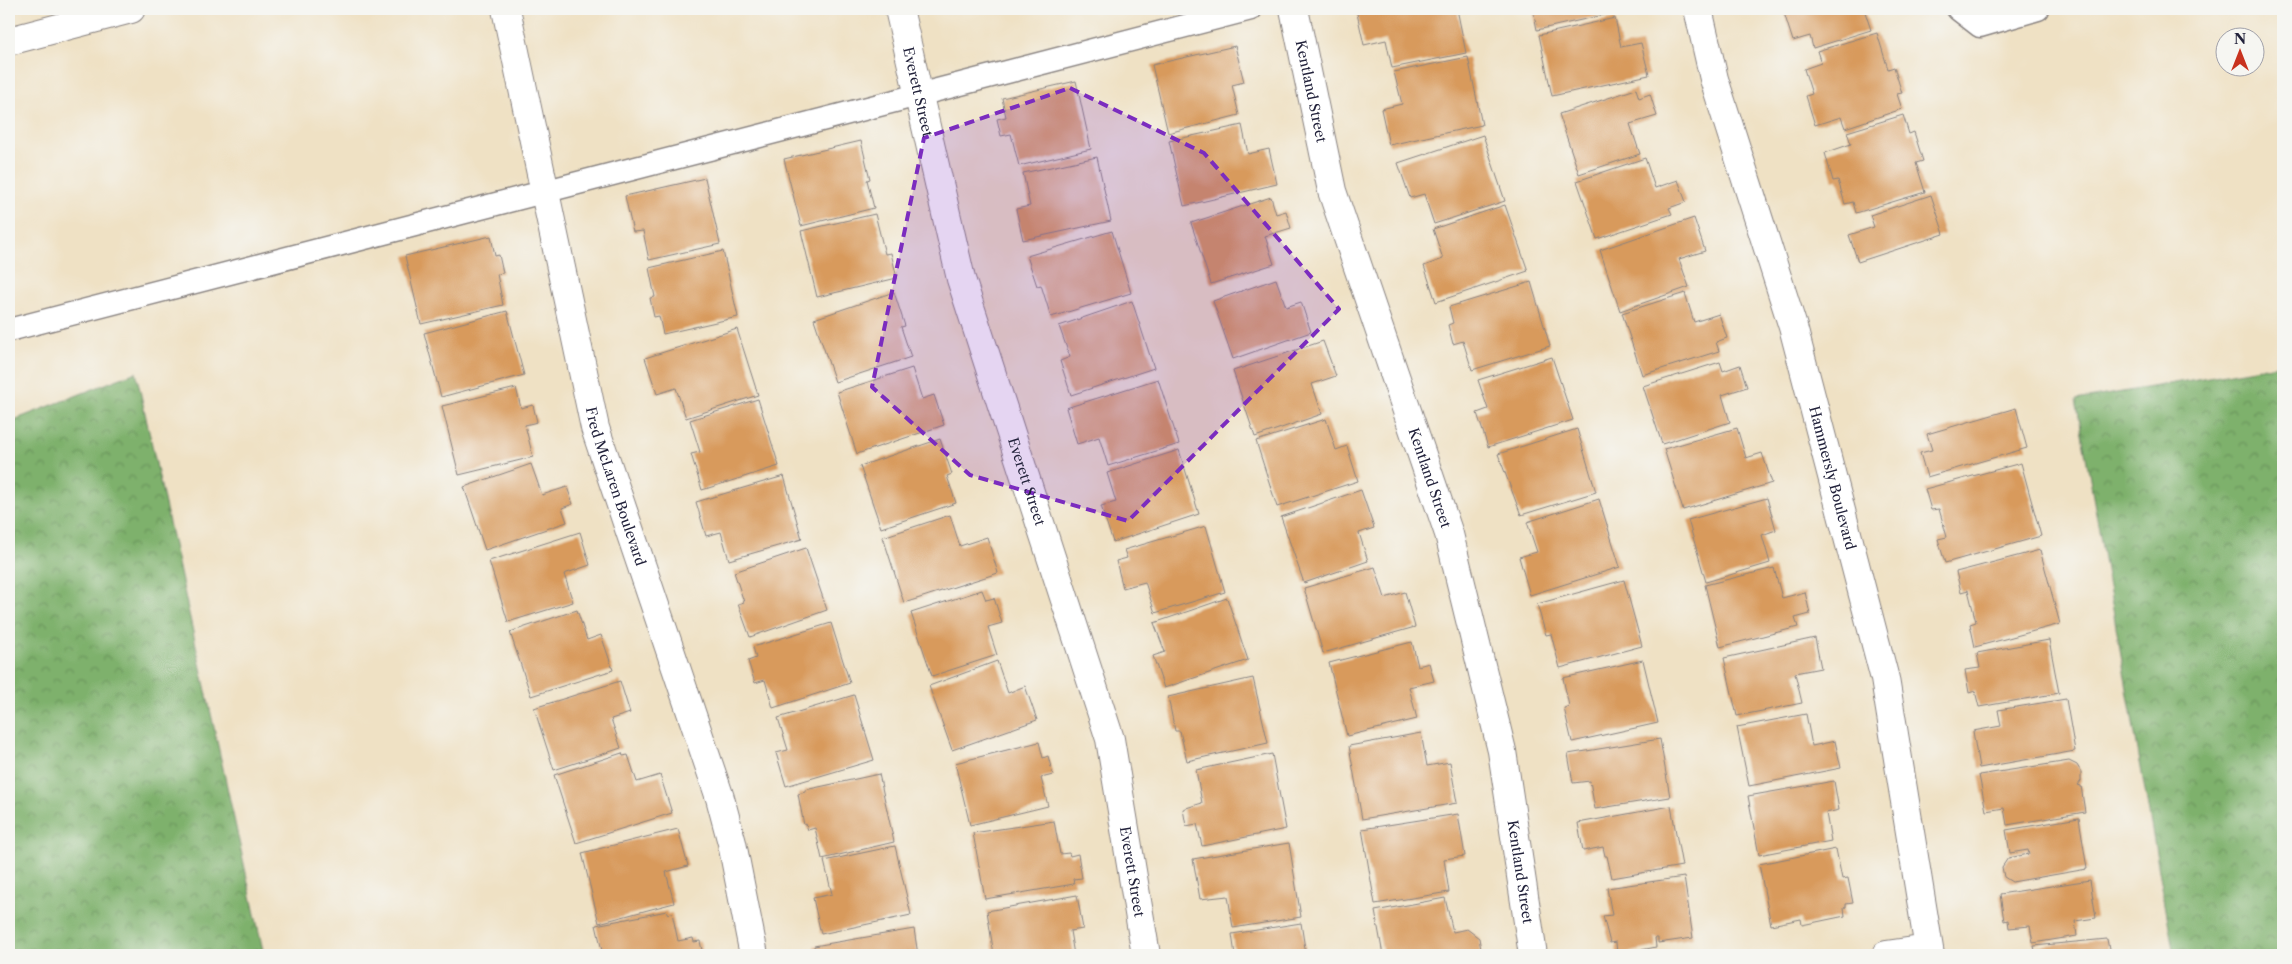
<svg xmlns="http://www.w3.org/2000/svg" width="2292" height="964" font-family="'Libre Caslon Text',serif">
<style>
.forest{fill:url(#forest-crowns);stroke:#506a54}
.building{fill:#d89a5c}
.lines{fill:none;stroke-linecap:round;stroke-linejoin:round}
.service-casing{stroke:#888280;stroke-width:25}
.minor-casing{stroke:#888280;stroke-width:30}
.tertiary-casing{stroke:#888280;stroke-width:30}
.service{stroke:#fff;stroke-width:22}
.minor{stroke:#fff;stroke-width:28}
.tertiary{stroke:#fff;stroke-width:28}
.marked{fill:#7b2cbf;fill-opacity:0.2;stroke:#7b2cbf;stroke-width:4;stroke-dasharray:10 6;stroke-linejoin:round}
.labels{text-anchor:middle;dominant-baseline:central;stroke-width:4;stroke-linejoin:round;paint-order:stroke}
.street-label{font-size:14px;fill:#22223b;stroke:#f6f6f2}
</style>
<defs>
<pattern id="forest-crowns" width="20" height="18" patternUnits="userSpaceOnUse" patternTransform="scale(1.25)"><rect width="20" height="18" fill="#7eb16c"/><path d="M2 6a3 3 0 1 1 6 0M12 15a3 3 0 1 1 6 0" fill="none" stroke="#67905a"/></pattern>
</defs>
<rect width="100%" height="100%" fill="#f6f6f2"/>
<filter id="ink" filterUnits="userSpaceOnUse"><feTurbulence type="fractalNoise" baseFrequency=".02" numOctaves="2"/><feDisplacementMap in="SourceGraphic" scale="10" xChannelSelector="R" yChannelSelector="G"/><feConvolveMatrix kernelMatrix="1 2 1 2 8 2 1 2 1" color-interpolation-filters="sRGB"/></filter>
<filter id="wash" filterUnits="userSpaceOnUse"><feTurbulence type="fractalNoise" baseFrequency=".0096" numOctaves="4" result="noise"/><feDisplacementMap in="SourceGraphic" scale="20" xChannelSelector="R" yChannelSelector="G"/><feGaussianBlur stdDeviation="1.12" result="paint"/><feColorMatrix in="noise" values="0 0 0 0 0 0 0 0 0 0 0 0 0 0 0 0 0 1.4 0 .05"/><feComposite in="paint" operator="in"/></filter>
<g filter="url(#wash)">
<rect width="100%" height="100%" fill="#efe1c4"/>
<!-- forest -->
<g class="forest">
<path d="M 2283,364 L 2283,955 L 2174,955 L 2076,400 Z"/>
<path d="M 136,372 L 264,955 L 9,955 L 9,422 Z"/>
</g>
<g id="blocks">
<!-- building -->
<g class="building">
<path d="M 1356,9 L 1457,9 L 1466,53 L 1392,68 L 1386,40 L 1364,45 Z"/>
<path d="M 1533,9 L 1607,9 L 1608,14 L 1537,30 Z"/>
<path d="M 1798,9 L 1864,9 L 1871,30 L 1813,48 L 1810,36 L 1793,41 L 1784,13 Z"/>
<path d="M 1615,18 L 1621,47 L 1641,43 L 1649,75 L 1552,96 L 1539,35 Z"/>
<path d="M 1877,33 L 1888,69 L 1894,67 L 1902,93 L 1897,94 L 1902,109 L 1845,128 L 1841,117 L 1815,125 L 1806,96 L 1812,94 L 1804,69 L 1821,63 L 1817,51 Z"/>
<path d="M 1235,46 L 1244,82 L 1232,85 L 1239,115 L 1168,133 L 1152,65 Z"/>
<path d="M 1468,57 L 1482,125 L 1389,145 L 1381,109 L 1402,104 L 1394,72 Z"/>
<path d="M 1076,81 L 1091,149 L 1019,166 L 1011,134 L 1001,136 L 997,119 L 1006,117 L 1002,98 Z"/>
<path d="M 1636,89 L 1639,98 L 1650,94 L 1657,116 L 1630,124 L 1640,154 L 1579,174 L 1559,114 Z"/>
<path d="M 1903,115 L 1909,134 L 1914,132 L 1923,161 L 1916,163 L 1925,192 L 1856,213 L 1853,202 L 1845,204 L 1838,180 L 1833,181 L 1825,153 L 1851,144 L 1847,132 Z"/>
<path d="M 1242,125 L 1248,154 L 1269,149 L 1277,184 L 1184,206 L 1169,141 Z"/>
<path d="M 1483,135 L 1505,201 L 1434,224 L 1424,194 L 1410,198 L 1398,163 Z"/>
<path d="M 861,141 L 870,179 L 867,180 L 874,208 L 801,226 L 784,159 Z"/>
<path d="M 1097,157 L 1111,221 L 1023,240 L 1016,209 L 1030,206 L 1023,173 Z"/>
<path d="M 1645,158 L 1655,188 L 1678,180 L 1686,202 L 1669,208 L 1672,214 L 1597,239 L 1577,181 Z"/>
<path d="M 705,178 L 720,244 L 649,260 L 643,231 L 633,232 L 625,196 Z"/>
<path d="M 1931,195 L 1944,234 L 1858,262 L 1849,235 L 1874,227 L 1870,215 Z"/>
<path d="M 1271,197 L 1276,214 L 1286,211 L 1291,228 L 1265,236 L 1274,264 L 1211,284 L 1191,223 Z"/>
<path d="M 1505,205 L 1528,271 L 1436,302 L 1424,266 L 1443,259 L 1433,229 Z"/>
<path d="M 875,214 L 885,254 L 891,253 L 897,278 L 817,297 L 801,231 Z"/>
<path d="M 1694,218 L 1705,251 L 1679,259 L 1689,287 L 1620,311 L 1600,250 Z"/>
<path d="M 1112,231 L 1131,293 L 1051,317 L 1041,285 L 1037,286 L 1027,256 Z"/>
<path d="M 491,236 L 495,256 L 499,255 L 503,273 L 497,274 L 503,305 L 421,324 L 405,256 Z"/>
<path d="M 723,251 L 738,317 L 663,334 L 659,316 L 654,317 L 650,298 L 655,297 L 649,268 Z"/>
<path d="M 1276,279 L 1286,307 L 1301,302 L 1311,332 L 1233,359 L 1213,301 Z"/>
<path d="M 1531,282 L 1550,346 L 1472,370 L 1463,341 L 1453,344 L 1448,325 L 1453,323 L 1449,307 Z"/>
<path d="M 894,292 L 905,326 L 901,327 L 911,357 L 835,382 L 814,319 Z"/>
<path d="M 1685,293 L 1694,322 L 1719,314 L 1727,338 L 1716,342 L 1719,351 L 1642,375 L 1622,313 Z"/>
<path d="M 1132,301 L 1154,368 L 1071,395 L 1060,361 L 1070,357 L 1059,326 Z"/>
<path d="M 507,311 L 524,375 L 441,397 L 424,333 Z"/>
<path d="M 737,329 L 758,395 L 686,418 L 676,388 L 657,394 L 645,358 Z"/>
<path d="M 1323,341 L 1336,376 L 1312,384 L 1322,414 L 1255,437 L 1233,371 Z"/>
<path d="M 1552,357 L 1573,420 L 1488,447 L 1477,413 L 1488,409 L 1478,380 Z"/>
<path d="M 1720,362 L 1723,371 L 1740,365 L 1747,387 L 1722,395 L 1730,422 L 1662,444 L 1643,386 Z"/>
<path d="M 912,368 L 922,399 L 934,395 L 944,425 L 857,454 L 837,392 Z"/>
<path d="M 1158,379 L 1179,444 L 1108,466 L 1099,437 L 1077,444 L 1066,408 Z"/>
<path d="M 516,388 L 521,408 L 533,405 L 537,422 L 525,425 L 533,457 L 459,475 L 442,406 Z"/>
<path d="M 758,399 L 779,466 L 702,490 L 691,454 L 700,452 L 690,420 Z"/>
<path d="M 2016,408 L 2027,448 L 1927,477 L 1920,453 L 1932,450 L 1927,434 Z"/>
<path d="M 1326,419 L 1336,450 L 1347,446 L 1358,481 L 1277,507 L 1256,441 Z"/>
<path d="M 1737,428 L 1746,458 L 1762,453 L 1772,483 L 1683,510 L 1664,449 Z"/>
<path d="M 1577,429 L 1596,492 L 1521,515 L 1498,454 Z"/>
<path d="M 940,439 L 952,474 L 947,476 L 956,503 L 881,528 L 860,466 Z"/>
<path d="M 1179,450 L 1199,514 L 1113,542 L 1101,506 L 1116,502 L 1107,473 Z"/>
<path d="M 2021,463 L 2041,536 L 1945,563 L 1938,539 L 1947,537 L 1939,509 L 1931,510 L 1925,489 Z"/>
<path d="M 531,464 L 542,495 L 567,487 L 573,504 L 562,508 L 567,522 L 485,550 L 464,487 Z"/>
<path d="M 784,476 L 802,539 L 729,560 L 721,532 L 706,536 L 696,502 Z"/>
<path d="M 1361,490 L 1374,528 L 1359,533 L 1368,561 L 1304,583 L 1281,517 Z"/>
<path d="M 1767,498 L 1776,530 L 1762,535 L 1770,563 L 1706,582 L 1688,520 Z"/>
<path d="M 1599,499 L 1620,567 L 1530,595 L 1519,557 L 1537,552 L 1527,522 Z"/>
<path d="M 950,515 L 960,546 L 987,537 L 998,573 L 904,603 L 883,537 Z"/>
<path d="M 1206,526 L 1225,592 L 1155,613 L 1145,582 L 1123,588 L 1116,561 L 1127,558 L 1124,550 Z"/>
<path d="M 580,532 L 590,565 L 564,574 L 573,602 L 508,622 L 489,561 Z"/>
<path d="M 806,548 L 827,610 L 750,637 L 738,604 L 744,602 L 734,572 Z"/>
<path d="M 2040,550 L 2060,624 L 1975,647 L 1970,624 L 1976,622 L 1968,590 L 1961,592 L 1956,572 Z"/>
<path d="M 1375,567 L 1385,598 L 1405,592 L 1415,627 L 1323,653 L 1304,588 Z"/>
<path d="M 1774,568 L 1782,598 L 1805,592 L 1810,614 L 1795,618 L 1798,627 L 1720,647 L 1705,585 Z"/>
<path d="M 1624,580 L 1642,646 L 1560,668 L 1551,634 L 1546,635 L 1537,604 Z"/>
<path d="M 982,590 L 986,600 L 994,598 L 1002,623 L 988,627 L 997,655 L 932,676 L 911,613 Z"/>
<path d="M 1227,598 L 1248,660 L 1164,688 L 1153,656 L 1165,652 L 1154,623 Z"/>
<path d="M 577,610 L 587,640 L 601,635 L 613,670 L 531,696 L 510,632 Z"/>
<path d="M 831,623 L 850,683 L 773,708 L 765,680 L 755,683 L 748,661 L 756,658 L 753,647 Z"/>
<path d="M 1815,638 L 1821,668 L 1795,673 L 1802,703 L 1737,716 L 1724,658 Z"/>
<path d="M 2049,640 L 2059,693 L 1979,707 L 1975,691 L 1969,693 L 1965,670 L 1980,668 L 1977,653 Z"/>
<path d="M 1412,642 L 1418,666 L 1429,663 L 1434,681 L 1409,687 L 1417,719 L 1347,736 L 1329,663 Z"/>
<path d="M 1643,660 L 1658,723 L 1572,742 L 1564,708 L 1569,706 L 1563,678 Z"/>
<path d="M 997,661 L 1008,693 L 1025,686 L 1037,720 L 952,750 L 929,686 Z"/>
<path d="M 1253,678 L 1268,743 L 1187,761 L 1180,731 L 1175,731 L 1168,697 Z"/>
<path d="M 620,681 L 630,713 L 611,719 L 621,748 L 554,770 L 534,708 Z"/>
<path d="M 854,695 L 874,760 L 786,786 L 776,753 L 788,750 L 778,718 Z"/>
<path d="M 2066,699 L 2075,751 L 1979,768 L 1973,731 L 2001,726 L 1998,710 Z"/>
<path d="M 1806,714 L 1812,746 L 1835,741 L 1841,768 L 1749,786 L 1737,727 Z"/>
<path d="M 1421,733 L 1427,766 L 1450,762 L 1457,803 L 1362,819 L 1349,746 Z"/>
<path d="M 1660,739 L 1670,797 L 1595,809 L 1590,781 L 1573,783 L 1568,754 Z"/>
<path d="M 1039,742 L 1043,758 L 1048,756 L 1053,775 L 1041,778 L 1048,806 L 970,825 L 955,763 Z"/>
<path d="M 622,753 L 623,756 L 628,755 L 637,782 L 660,775 L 672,813 L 576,843 L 554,775 Z"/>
<path d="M 1272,754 L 1286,829 L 1202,846 L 1197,824 L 1186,826 L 1183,809 L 1202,803 L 1196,770 Z"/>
<path d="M 2069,761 L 2077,765 L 2081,772 L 2081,781 L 2078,785 L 2081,786 L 2085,812 L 2007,825 L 2004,808 L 1986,811 L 1979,775 Z"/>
<path d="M 879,774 L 894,842 L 822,859 L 815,828 L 808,830 L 806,824 L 804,825 L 798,794 L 805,792 L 805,790 Z"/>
<path d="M 1834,781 L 1839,810 L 1826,813 L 1831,841 L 1759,855 L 1748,796 Z"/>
<path d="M 1671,806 L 1682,866 L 1612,878 L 1607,856 L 1605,856 L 1603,847 L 1583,851 L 1578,823 Z"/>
<path d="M 1458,814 L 1465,856 L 1444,859 L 1449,892 L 1375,904 L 1362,829 Z"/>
<path d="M 2079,818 L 2087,869 L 2012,882 L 2004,877 L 2002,867 L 2008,858 L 2029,854 L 2028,850 L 2010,853 L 2006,830 Z"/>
<path d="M 1054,821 L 1060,854 L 1069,853 L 1070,856 L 1078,854 L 1082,878 L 1073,879 L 1074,884 L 985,899 L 973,833 Z"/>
<path d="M 678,829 L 688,866 L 666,872 L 674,903 L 599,923 L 582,853 Z"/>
<path d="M 1289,843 L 1301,917 L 1233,928 L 1228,896 L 1200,899 L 1193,859 Z"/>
<path d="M 895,846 L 911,915 L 821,934 L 813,898 L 832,894 L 824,861 Z"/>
<path d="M 1836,849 L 1842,879 L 1848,878 L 1853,903 L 1846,904 L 1846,907 L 1844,908 L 1845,916 L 1802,925 L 1801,919 L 1771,925 L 1759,864 Z"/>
<path d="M 1684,877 L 1693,938 L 1658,943 L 1658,938 L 1655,938 L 1656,947 L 1617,955 L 1616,942 L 1610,943 L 1603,916 L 1612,915 L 1607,888 Z"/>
<path d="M 2090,880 L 2096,918 L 2075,921 L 2077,936 L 2033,943 L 2030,926 L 2009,928 L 2008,920 L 2004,921 L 2000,894 Z"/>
<path d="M 1077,895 L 1083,929 L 1070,931 L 1074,955 L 994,955 L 987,911 Z"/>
<path d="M 1445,898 L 1453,932 L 1467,929 L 1479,938 L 1482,955 L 1383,955 L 1375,911 Z"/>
<path d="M 667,911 L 667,914 L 672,913 L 678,941 L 693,938 L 694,942 L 700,941 L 703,955 L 603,955 L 596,925 Z"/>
<path d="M 1301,923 L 1306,955 L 1235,955 L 1232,934 Z"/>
<path d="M 914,929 L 918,955 L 815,955 L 814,946 Z"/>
<path d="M 2107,939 L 2110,955 L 2036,955 L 2034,946 Z"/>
</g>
</g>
</g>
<g filter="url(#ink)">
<use href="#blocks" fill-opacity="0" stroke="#888280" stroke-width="1"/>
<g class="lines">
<defs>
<g id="service">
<path d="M 1958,9 L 1980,26 L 2038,9"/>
<path d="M 9,330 L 1251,9"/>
</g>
<g id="minor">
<path id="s1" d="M 506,9 L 595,428 L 720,798 L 732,843 L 754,955"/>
<path id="s2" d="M 899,9 L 961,279 L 1110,739 L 1146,955"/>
<path id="s3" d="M 1294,9 L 1332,191 L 1449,534 L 1502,751 L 1533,955"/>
<path id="s4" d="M 1698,9 L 1714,79 L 1793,327 L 1885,679 L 1930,955"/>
<path d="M 1886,955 L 1928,949"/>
</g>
<path id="tertiary" d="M 9,41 L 131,9"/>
</defs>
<!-- service casing -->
<use href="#service" class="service-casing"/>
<!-- minor casing -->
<use href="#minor" class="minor-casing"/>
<!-- tertiary casing -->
<use href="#tertiary" class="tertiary-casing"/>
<!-- service -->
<use href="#service" class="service"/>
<!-- minor -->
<use href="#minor" class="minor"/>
<!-- tertiary -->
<use href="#tertiary" class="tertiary"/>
</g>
</g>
<!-- marked area -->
<path class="marked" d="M 1070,88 L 1204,153 L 1339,309 L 1128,521 L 970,475 L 872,387 L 924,138 Z"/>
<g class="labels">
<!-- street labels -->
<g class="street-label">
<text stroke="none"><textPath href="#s3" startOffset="84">Kentland Street</textPath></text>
<text stroke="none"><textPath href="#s2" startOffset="85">Everett Street</textPath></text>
<text stroke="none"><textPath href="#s3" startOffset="489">Kentland Street</textPath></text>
<text stroke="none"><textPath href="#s4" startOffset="488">Hammersly Boulevard</textPath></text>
<text stroke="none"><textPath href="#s2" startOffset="490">Everett Street</textPath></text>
<text stroke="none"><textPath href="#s1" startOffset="490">Fred McLaren Boulevard</textPath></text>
<text stroke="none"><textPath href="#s2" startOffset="895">Everett Street</textPath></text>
<text stroke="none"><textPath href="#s3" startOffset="894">Kentland Street</textPath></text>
</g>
</g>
<!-- margin -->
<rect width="2292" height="964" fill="none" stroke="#f6f6f2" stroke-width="30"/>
<!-- north arrow -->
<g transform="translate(2240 52)"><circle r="24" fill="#f6f6f2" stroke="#a1a1a9"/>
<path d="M0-4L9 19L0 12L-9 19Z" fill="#c8321e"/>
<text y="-8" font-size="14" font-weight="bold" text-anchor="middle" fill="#22223b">N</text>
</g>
</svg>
